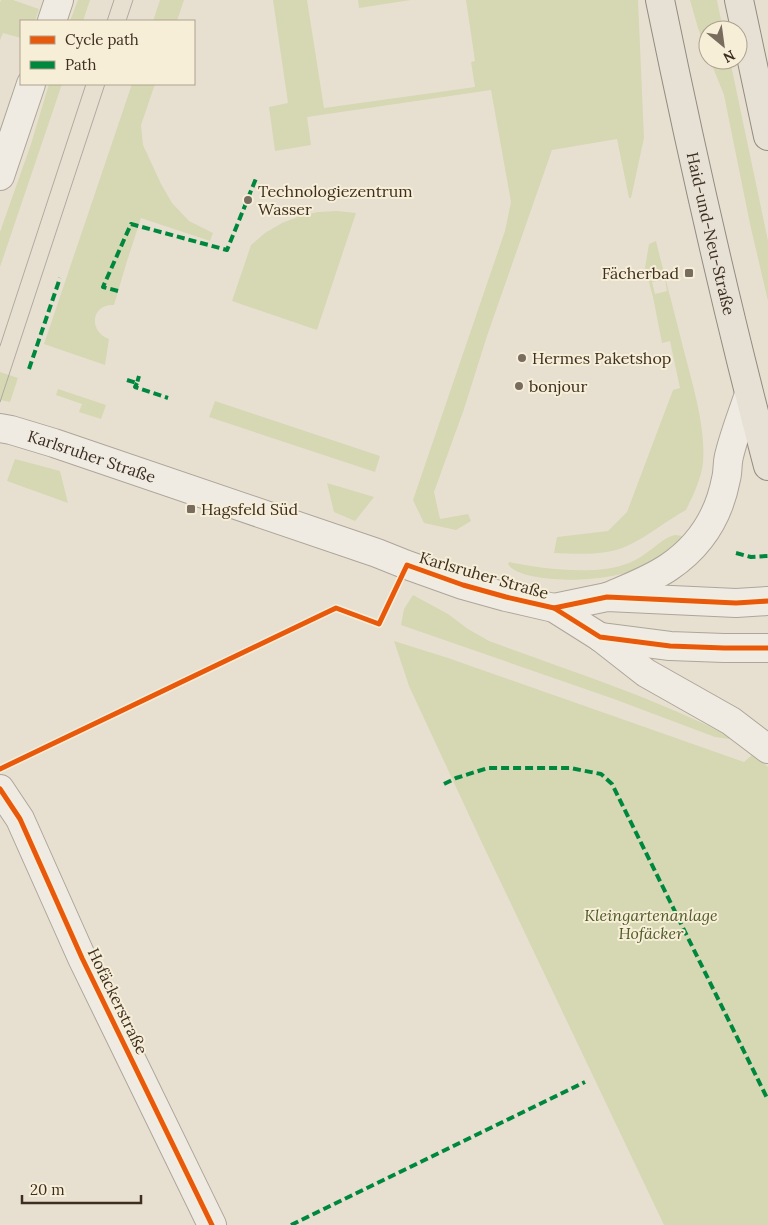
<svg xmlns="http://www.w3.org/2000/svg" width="768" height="1225" font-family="Lora,serif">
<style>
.green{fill:#d6d7b3;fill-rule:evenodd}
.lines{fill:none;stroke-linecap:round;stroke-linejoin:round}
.minor-casing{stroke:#ada599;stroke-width:30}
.major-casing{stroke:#928b80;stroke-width:30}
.minor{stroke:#efebe3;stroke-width:28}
.major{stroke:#e6e1d4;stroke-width:28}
.tram{stroke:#afaaa2;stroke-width:1}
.quiet{stroke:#00873e;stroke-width:4;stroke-dasharray:8 4;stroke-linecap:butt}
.cycleway-casing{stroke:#f7eed8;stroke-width:8}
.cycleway{stroke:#e8590c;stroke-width:5}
.poi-dot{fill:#786c5e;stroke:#f7eed8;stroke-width:2}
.labels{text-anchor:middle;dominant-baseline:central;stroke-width:4;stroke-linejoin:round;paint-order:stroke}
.poi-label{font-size:16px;fill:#3d2e20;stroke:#f7eed8;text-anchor:start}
.street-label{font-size:16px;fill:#3d2e20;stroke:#f7eed8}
.park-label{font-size:16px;font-style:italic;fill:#4d5a26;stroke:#f7eed8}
</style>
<rect width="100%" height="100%" fill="#e7e0d1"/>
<!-- green -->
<g class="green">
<path d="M 1,0 L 13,0 L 39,9 L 35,21 L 21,21 L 21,38 L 3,33 L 0,40 L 0,3 Z"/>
<path d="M 78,0 L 90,0 L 83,21 L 70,21 Z"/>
<path d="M 160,0 L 184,0 L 177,21 L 153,21 Z"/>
<path d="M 273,0 L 307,0 L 324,108 L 475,87 L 471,62 L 475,61 L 466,0 L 638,0 L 644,138 L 631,198 L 629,198 L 617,139 L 552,150 L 487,336 L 464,409 L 434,492 L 440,519 L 468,514 L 471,521 L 456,530 L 424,523 L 413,500 L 505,231 L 511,202 L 491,90 L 307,117 L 311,145 L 275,151 L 269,107 L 288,103 Z"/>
<path d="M 358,0 L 411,0 L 359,8 Z"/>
<path d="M 690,0 L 717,0 L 723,30 L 708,30 L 708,54 L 698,28 Z"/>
<path d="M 710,60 L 730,60 L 768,241 L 768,301 L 750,224 L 724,95 Z"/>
<path d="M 49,84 L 62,84 L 0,267 L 0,232 L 31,144 Z"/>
<path d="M 132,84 L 155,84 L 141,125 L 143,145 L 161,184 L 172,203 L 189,221 L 213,233 L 210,241 L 141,218 L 127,261 L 114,305 C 91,304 88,331 109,339 L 105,365 L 44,344 Z"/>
<path d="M 337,211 L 356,213 L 317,330 L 232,301 L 251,245 L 265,233 L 282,223 L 300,216 L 318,212 Z"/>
<path d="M 656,241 C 665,278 675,314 684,351 C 693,386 706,428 703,463 C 701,479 693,496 686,510 C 666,521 647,537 627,546 C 605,556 578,554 554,553 L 557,537 L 608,531 L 627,512 L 673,390 L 680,388 L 670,341 L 662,343 L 653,297 L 645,268 L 649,244 ZM 665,279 L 667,291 L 655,294 L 652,282 Z"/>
<path d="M 0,372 L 18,378 L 10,402 L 0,400 Z"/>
<path d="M 58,389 L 106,405 L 101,419 L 79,412 L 82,404 L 56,395 Z"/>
<path d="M 215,401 L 380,456 L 375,472 L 209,417 Z"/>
<path d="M 15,459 L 60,471 L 68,503 L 7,481 Z"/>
<path d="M 327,483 L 374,497 L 355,521 L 334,512 Z"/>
<path d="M 675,535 L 683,536 C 670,551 653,565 634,571 C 619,575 603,578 588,579 C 571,581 517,580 508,564 L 509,562 C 543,569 596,576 629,563 C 636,560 643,556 649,551 C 658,545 665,537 675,535 Z"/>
<path d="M 413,595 L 448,614 L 468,629 L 489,641 C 570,671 653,697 729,736 L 729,739 L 715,737 L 614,699 L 401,625 L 404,609 Z"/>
<path d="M 394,641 L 448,658 L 744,762 L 754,753 L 768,767 L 768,1225 L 664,1225 L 482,843 L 409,686 Z"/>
</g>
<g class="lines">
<defs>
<g id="minor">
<path d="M 52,21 L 59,0"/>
<path d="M 0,176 L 31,84"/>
<path id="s1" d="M 0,428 L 11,430 L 54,443 L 377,553 L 407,565 L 463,585 L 506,597 L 554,608 L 600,637 L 646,673 L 731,721 L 768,749"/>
<path d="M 607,597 C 628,588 650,580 669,567 C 700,546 719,516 726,479 C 728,472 727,464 729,456 C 734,435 742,415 749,394"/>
<path d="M 554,608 L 607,597 L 736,603 L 768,601"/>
<path d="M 600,637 L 670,646 L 724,648 L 768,648"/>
<path d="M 0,789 L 20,819 L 82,958 L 212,1225"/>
</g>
<g id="major">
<path id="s2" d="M 660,0 C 692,156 727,311 768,466"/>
<path d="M 739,0 L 768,136"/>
</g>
</defs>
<!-- minor casing -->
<use href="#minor" class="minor-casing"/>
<!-- major casing -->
<use href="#major" class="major-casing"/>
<!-- minor -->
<use href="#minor" class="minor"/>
<!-- major -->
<use href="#major" class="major"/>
<!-- tram -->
<g class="tram">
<path d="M 107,21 L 114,0"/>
<path d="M 126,21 L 133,0"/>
<path d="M 0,346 L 86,84"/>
<path d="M 0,402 L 105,84"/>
</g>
<!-- quiet -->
<g class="quiet">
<path d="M 118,291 L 103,287 L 131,224 L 227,250 L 257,176"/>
<path d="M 29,369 L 60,278"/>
<path d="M 127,380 L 137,383 L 139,376"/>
<path d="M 137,383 L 135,387 L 168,398"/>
<path d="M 736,553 L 751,557 L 768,556"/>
<path d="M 444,784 L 456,778 L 488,768 L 570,768 L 601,774 L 612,784 L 768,1100"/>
<path d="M 291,1225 L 585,1082"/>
</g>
<defs>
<g id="cycleway">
<path d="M 554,608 L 607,597 L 736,603 L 768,601"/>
<path d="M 0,769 L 336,608 L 379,624 L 407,565 L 463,585 L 506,597 L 554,608 L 600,637 L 670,646 L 724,648 L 768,648"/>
<path d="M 0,789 L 20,819 L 82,958 L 212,1225"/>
</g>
</defs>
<!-- cycleway casing -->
<use href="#cycleway" class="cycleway-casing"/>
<!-- cycleway -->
<use href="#cycleway" class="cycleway"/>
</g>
<!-- markers -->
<g class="poi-dot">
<circle cx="248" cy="200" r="5"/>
<rect x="684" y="268" width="10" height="10" rx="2.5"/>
<circle cx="522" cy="358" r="5"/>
<circle cx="519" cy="386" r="5"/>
<rect x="186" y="504" width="10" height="10" rx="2.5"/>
</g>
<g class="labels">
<!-- poi labels -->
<g class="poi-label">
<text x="258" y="191">Technologiezentrum<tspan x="258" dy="18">Wasser</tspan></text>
<text x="679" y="273" text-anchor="end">Fächerbad</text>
<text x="532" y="358">Hermes Paketshop</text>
<text x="529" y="386">bonjour</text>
<text x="201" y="509">Hagsfeld Süd</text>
</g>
<!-- street labels -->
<g class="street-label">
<text stroke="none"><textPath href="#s2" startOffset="239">Haid-und-Neu-Straße</textPath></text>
<text stroke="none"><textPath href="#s1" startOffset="96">Karlsruher Straße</textPath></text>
<text transform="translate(484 575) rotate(16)">Karlsruher Straße</text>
<text transform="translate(118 1001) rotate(64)">Hofäckerstraße</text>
</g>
<!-- park labels -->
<g class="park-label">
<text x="651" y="915">Kleingartenanlage<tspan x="651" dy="18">Hofäcker</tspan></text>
</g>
</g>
<!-- legend -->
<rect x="20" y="20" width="175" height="65" fill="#f7eed8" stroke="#ada18e"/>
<rect x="30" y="36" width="25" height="8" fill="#e8590c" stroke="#ada18e"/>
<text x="65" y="45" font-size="15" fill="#3d2e20">Cycle path</text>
<rect x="30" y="61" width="25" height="8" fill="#00873e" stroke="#ada18e"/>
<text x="65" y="70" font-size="15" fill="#3d2e20">Path</text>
<!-- north arrow -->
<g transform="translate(723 45) rotate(151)"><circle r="24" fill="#f7eed8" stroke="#ada18e"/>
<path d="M0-4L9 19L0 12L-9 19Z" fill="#786c5e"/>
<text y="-8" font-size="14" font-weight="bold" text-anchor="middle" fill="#3d2e20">N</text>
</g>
<!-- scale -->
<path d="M22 1195v8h119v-8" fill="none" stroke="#3d2e20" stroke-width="2.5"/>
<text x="30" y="1195" font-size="15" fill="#3d2e20" stroke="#f7eed8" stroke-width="4" paint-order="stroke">20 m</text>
</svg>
